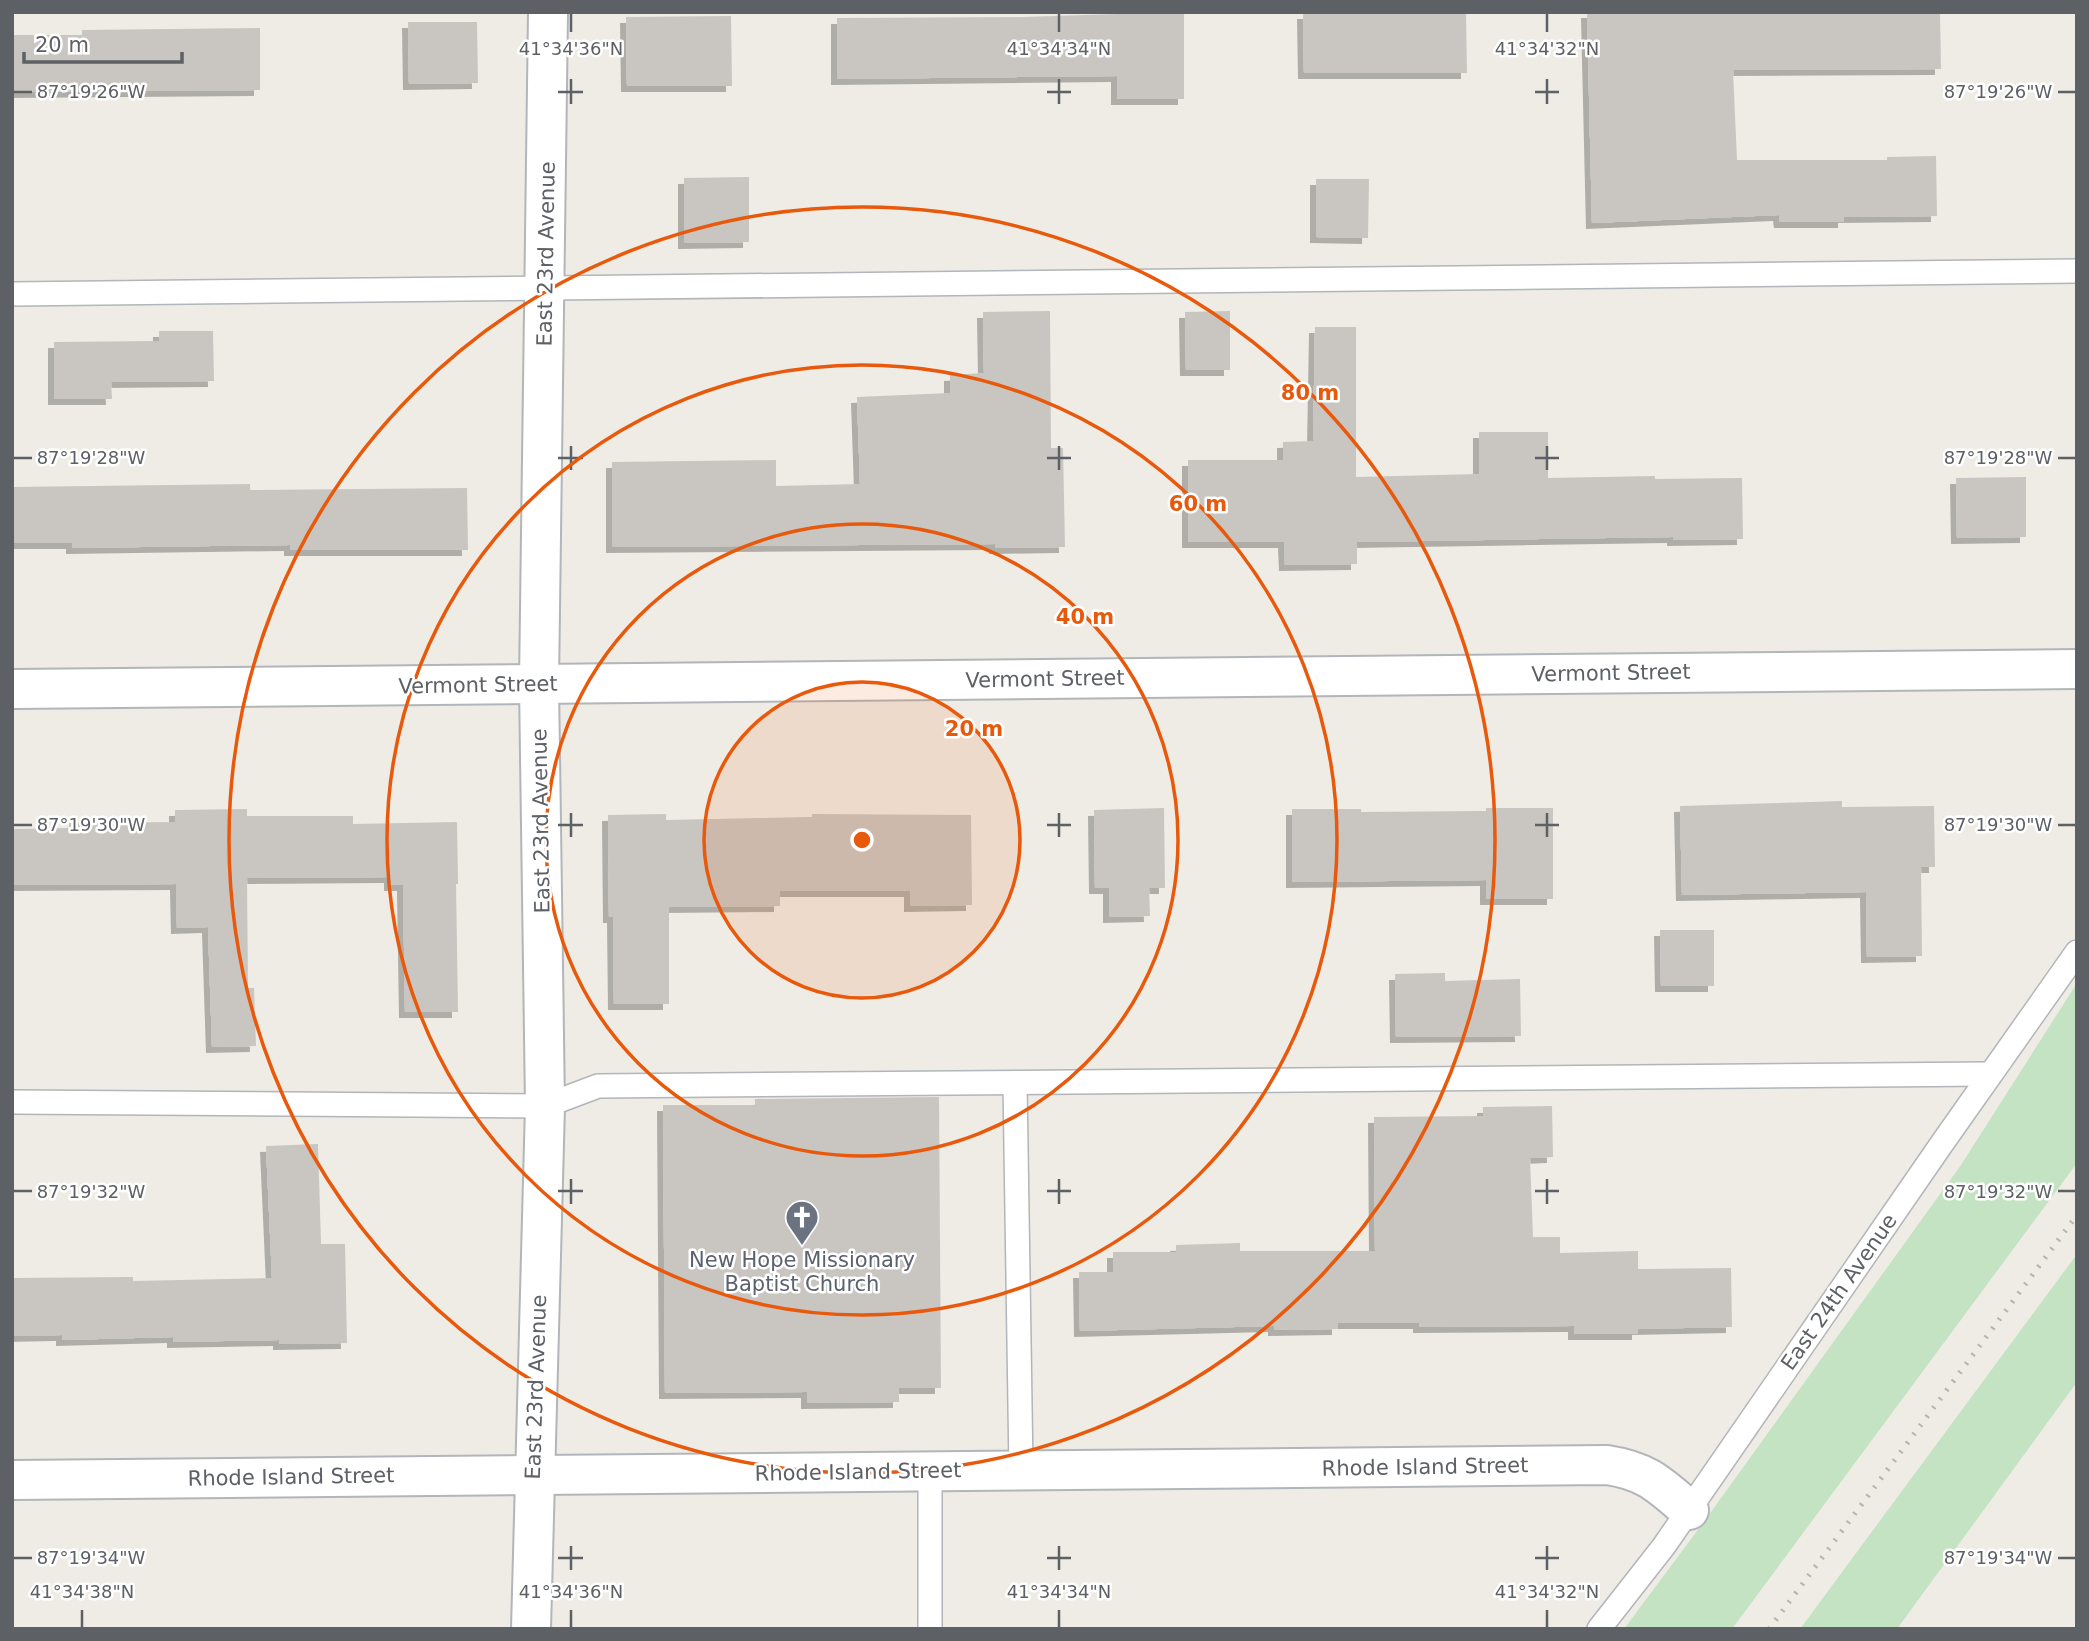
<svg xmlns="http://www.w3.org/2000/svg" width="2089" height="1641" font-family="'DejaVu Sans',sans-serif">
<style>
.green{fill:#c4e3c3}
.building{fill:#c9c6c2;filter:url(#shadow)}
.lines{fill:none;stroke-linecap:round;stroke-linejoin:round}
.service-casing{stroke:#b2b5b9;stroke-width:26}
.minor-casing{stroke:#b2b5b9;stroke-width:42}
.service{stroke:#fff;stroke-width:23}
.minor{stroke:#fff;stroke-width:38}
.rail{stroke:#b3b4b4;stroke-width:5;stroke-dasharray:2 9;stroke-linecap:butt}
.ticks{fill:none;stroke:#5d6064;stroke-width:2.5}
.ring{fill:none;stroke:#e8590c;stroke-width:3.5}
.labels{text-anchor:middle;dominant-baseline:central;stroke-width:5;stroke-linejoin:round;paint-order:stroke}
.street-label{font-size:21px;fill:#5d6064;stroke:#fff}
.worship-label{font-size:21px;fill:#5b616d;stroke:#fff}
.ticks-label{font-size:18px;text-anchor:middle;fill:#5d6064;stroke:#fff;stroke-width:5;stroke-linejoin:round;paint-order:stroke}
.centre{fill:#e8590c;stroke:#fff;stroke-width:3.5}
.ring-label{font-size:21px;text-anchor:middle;font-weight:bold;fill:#e8590c;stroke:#fff;stroke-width:5;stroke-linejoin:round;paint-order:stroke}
</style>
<defs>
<filter id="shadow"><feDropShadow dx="-6" dy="6" stdDeviation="0" flood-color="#0004"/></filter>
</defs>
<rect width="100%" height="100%" fill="#eeece5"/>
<!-- green -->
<g class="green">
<path d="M 2077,983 L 2077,1163 L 1732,1629 L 1624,1629 L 1703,1523 L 1961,1165 Z"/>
<path d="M 2077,1254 L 2077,1382 L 1897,1629 L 1800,1629 Z"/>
</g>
<!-- building -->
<g class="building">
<path d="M 1587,12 L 1940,12 L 1941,69 L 1733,70 L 1737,160 L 1887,160 L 1887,157 L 1936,156 L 1937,216 L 1844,217 L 1844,222 L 1780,222 L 1779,215 L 1592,223 Z"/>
<path d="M 1303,13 L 1466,13 L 1467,73 L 1304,73 Z"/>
<path d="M 1117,14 L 1184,14 L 1184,99 L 1117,99 L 1117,76 L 837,79 L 837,18 L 1023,17 Z"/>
<path d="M 731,16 L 732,86 L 627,86 L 626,17 Z"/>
<path d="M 408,22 L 477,22 L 478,83 L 409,84 Z"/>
<path d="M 260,28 L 260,90 L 12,92 L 12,35 L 82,35 L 82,30 Z"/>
<path d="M 749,177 L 749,242 L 684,243 L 684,178 Z"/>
<path d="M 1316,179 L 1369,179 L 1368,238 L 1316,237 Z"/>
<path d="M 1050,311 L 1051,448 L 1063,448 L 1065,547 L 995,548 L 995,544 L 612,547 L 612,462 L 776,460 L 776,486 L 860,484 L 857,397 L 950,393 L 950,375 L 984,373 L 983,312 Z"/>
<path d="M 1230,311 L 1230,370 L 1186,370 L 1185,312 Z"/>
<path d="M 1315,327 L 1356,327 L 1356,477 L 1479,474 L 1479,432 L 1548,432 L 1548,478 L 1655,476 L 1655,479 L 1742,478 L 1743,539 L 1673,540 L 1673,537 L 1357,542 L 1357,564 L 1285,565 L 1284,542 L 1188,542 L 1188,460 L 1283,460 L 1283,442 L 1313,441 Z"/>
<path d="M 159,331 L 213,331 L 214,381 L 111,382 L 112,399 L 54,399 L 54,342 L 159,341 Z"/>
<path d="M 2026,477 L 2026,537 L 1957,538 L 1956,478 Z"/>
<path d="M 250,484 L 250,490 L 467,488 L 468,550 L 290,550 L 290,545 L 72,548 L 72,543 L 12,543 L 12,487 Z"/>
<path d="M 1842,801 L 1842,807 L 1934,806 L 1935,867 L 1921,867 L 1922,956 L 1867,957 L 1866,892 L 1682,895 L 1680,806 Z"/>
<path d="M 1164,808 L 1165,888 L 1149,888 L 1150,916 L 1109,917 L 1109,888 L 1095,888 L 1094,810 Z"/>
<path d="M 1486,808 L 1553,808 L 1553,899 L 1486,899 L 1486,880 L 1292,882 L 1292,809 L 1361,809 L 1361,812 L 1486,811 Z"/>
<path d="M 247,809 L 247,816 L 353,816 L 353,824 L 457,822 L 458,884 L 456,884 L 458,1012 L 405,1012 L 403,885 L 390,885 L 390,877 L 247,878 L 248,988 L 254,988 L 256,1046 L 212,1047 L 208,927 L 177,928 L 176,884 L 12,885 L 12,829 L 69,828 L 69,823 L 175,822 L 175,810 Z"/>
<path d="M 666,814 L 666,820 L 812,817 L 812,814 L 971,815 L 972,905 L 910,906 L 910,891 L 780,891 L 780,906 L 669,907 L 669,1004 L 614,1004 L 613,917 L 609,917 L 608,815 Z"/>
<path d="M 1660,930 L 1714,930 L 1714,986 L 1661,986 Z"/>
<path d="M 1445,973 L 1445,981 L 1520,979 L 1521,1036 L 1396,1037 L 1395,974 Z"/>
<path d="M 939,1097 L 941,1388 L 899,1388 L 899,1402 L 807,1403 L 807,1392 L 665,1393 L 663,1105 L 755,1105 L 755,1099 Z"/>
<path d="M 1552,1106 L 1553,1157 L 1530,1158 L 1533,1237 L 1560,1237 L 1560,1253 L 1638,1251 L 1638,1269 L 1731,1268 L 1732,1327 L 1638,1329 L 1638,1334 L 1574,1334 L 1574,1326 L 1419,1327 L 1419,1323 L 1338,1323 L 1338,1329 L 1274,1330 L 1274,1326 L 1080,1331 L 1079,1272 L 1113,1272 L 1113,1252 L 1176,1252 L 1176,1245 L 1240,1243 L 1240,1251 L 1375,1251 L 1374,1117 L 1483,1116 L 1483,1107 Z"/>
<path d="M 318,1144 L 321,1244 L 345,1244 L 347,1343 L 279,1344 L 279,1340 L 173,1342 L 173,1337 L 62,1340 L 62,1335 L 12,1336 L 12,1278 L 133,1277 L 133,1281 L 272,1278 L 266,1146 Z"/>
</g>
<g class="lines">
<defs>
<g id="service">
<path d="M 12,294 L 2077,271"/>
<path d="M 1015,1083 L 1021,1470"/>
<path d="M 12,1102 L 545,1106 L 598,1086 L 1990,1074"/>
<path d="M 930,1472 L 930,1629"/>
<path d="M 1599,1629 L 1664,1546 L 1943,1142 L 2077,952"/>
</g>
<g id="minor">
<path d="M 12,689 L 2077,669"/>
<path d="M 12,1480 L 1607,1465 C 1647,1471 1660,1485 1689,1510"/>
<path d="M 531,1629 L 545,1106 L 539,684 L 548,12"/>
</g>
</defs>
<!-- service casing -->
<use href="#service" class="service-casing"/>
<!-- minor casing -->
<use href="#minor" class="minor-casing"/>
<!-- service -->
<use href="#service" class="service"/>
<!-- minor -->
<use href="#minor" class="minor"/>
<!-- rail -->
<path class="rail" d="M 1769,1629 L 2077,1215"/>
</g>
<!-- ticks -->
<path class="ticks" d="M 571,14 L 571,32M 1059,14 L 1059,32M 1547,14 L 1547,32M 571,79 L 571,104M 1059,79 L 1059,104M 1547,79 L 1547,104M 14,92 L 32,92M 558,92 L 583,92M 1047,92 L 1071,92M 1535,92 L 1559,92M 2058,92 L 2075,92M 571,446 L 571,470M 1059,446 L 1059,470M 1547,446 L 1547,470M 14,458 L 32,458M 558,458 L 583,458M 1047,458 L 1071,458M 1535,458 L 1559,458M 2058,458 L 2075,458M 571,813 L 571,837M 1059,813 L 1059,837M 1547,813 L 1547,837M 14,825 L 32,825M 558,825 L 583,825M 1047,825 L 1071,825M 1535,825 L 1559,825M 2058,825 L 2075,825M 571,1179 L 571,1204M 1059,1179 L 1059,1204M 1547,1179 L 1547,1204M 14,1191 L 32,1191M 558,1191 L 583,1191M 1047,1191 L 1071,1191M 1535,1191 L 1559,1191M 2058,1191 L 2075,1191M 571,1546 L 571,1570M 1059,1546 L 1059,1570M 1547,1546 L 1547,1570M 14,1558 L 32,1558M 558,1558 L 583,1558M 1047,1558 L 1071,1558M 1535,1558 L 1559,1558M 2058,1558 L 2075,1558M 82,1610 L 82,1627M 571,1610 L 571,1627M 1059,1610 L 1059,1627M 1547,1610 L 1547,1627"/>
<!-- distance rings -->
<circle cx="862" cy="840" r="158" fill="#e8590c" fill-opacity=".12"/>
<g class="ring">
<circle cx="862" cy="840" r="158"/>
<circle cx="862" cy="840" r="316"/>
<circle cx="862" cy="840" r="475"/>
<circle cx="862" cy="840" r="633"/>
</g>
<!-- icons -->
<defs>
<symbol id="church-pin" viewBox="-11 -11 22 30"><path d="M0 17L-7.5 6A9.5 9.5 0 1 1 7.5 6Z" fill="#6b7280" stroke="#fff"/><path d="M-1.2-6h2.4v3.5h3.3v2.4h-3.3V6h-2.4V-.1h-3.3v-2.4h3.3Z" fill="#fff"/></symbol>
</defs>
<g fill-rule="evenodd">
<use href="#church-pin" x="783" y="1198" width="38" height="52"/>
</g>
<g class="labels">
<!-- street labels -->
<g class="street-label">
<text transform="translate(546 254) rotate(-89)">East 23rd Avenue</text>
<text transform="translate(1611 673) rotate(-1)">Vermont Street</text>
<text transform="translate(1045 679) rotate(-1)">Vermont Street</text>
<text transform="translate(478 685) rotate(-1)">Vermont Street</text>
<text transform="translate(541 821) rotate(-91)">East 23rd Avenue</text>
<text transform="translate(1839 1292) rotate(-55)">East 24th Avenue</text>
<text transform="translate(536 1387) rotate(-88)">East 23rd Avenue</text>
<text transform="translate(1425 1467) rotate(-1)">Rhode Island Street</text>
<text transform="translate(858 1472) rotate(-1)">Rhode Island Street</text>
<text transform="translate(291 1477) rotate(-1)">Rhode Island Street</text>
</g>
<!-- worship labels -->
<g class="worship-label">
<text x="802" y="1260">New Hope Missionary<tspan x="802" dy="24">Baptist Church</tspan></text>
</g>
</g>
<g class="ticks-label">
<text x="571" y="55">41°34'36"N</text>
<text x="1059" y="55">41°34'34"N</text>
<text x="1547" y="55">41°34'32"N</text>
<text x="1998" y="98">87°19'26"W</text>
<text x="91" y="98">87°19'26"W</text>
<text x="1998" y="464">87°19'28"W</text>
<text x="91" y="464">87°19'28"W</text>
<text x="1998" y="831">87°19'30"W</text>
<text x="91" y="831">87°19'30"W</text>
<text x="1998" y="1198">87°19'32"W</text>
<text x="91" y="1198">87°19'32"W</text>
<text x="1998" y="1564">87°19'34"W</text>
<text x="91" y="1564">87°19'34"W</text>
<text x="82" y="1598">41°34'38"N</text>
<text x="571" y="1598">41°34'36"N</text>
<text x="1059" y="1598">41°34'34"N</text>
<text x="1547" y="1598">41°34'32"N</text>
</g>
<circle cx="862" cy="840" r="10" class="centre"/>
<g class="ring-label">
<text x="1310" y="400">80 m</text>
<text x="1198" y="511">60 m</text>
<text x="1085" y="624">40 m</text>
<text x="974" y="736">20 m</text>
</g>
<!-- border -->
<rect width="2089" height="1641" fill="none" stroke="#5d6064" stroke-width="28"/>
<!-- scale -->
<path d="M24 52v10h158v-10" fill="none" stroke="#5d6064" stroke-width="3.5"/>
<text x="35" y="52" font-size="21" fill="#5d6064" stroke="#ffffff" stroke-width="5" paint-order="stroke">20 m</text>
</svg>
